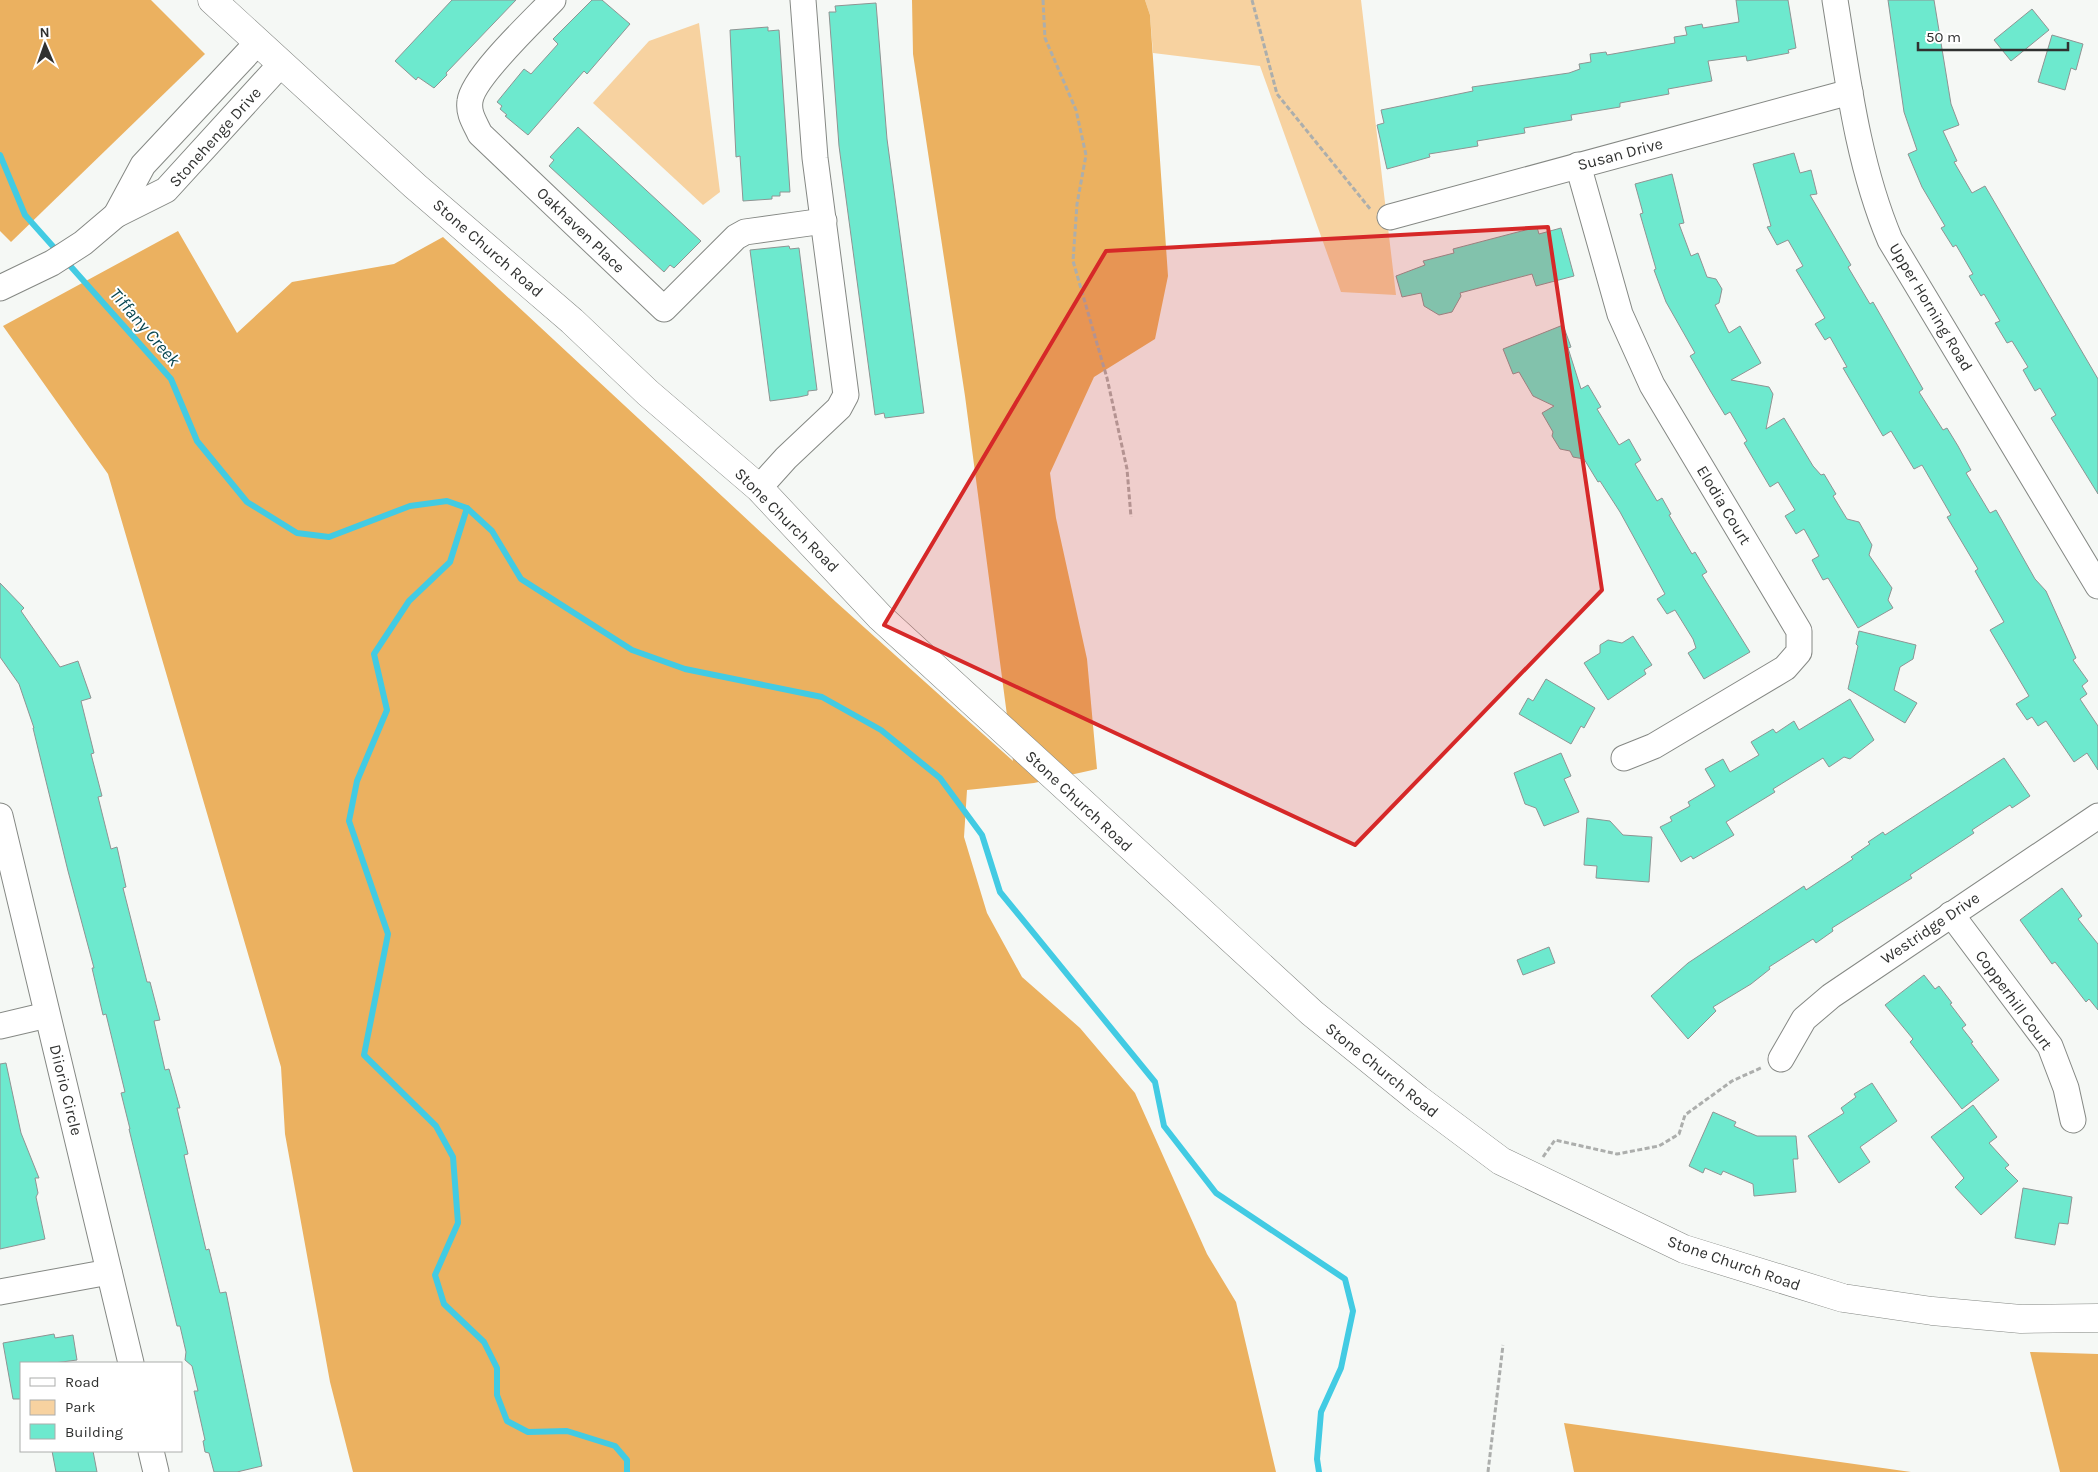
<svg xmlns="http://www.w3.org/2000/svg" width="2098" height="1472" font-family="Karla,sans-serif">
<style>
.green{fill:#f7d2a0}
.forest{fill:#ebb160}
.lines{fill:none;stroke-linecap:round;stroke-linejoin:round}
.stream{stroke:#42cbe3;stroke-width:6}
.building{fill:#6de9ce;stroke:#8f9493}
.minor-casing{stroke:#858884;stroke-width:27}
.major-casing{stroke:#858884;stroke-width:29}
.path{stroke:#acaeac;stroke-width:3;stroke-dasharray:5 2.5;stroke-linecap:butt}
.minor{stroke:#fff;stroke-width:25}
.major{stroke:#fff;stroke-width:28}
.marked{fill:#d62828;fill-opacity:0.2;stroke:#d62828;stroke-width:4;stroke-linejoin:round}
.labels{text-anchor:middle;dominant-baseline:central;stroke-width:4;stroke-linejoin:round;paint-order:stroke}
.street-label{font-size:16px;fill:#303130;stroke:#fff}
.water-label{font-size:18px;font-style:italic;fill:#084650;stroke:#fff}
</style>
<rect width="100%" height="100%" fill="#f5f8f5"/>
<!-- green -->
<g class="green">
<path d="M 1145,0 L 1361,0 L 1396,295 L 1341,292 L 1260,66 L 1153,53 L 1150,15 Z"/>
<path d="M 699,23 L 720,192 L 703,205 L 593,103 L 649,41 Z"/>
</g>
<!-- forest -->
<g class="forest">
<path d="M 0,0 L 151,0 L 205,54 L 11,242 L 0,231 Z"/>
<path d="M 912,0 L 1145,0 L 1150,15 L 1168,276 L 1155,339 L 1094,377 L 1050,473 L 1056,518 L 1087,659 L 1097,769 L 1034,783 L 967,790 L 964,837 L 987,913 L 1022,977 L 1080,1028 L 1135,1093 L 1207,1254 L 1236,1302 L 1276,1472 L 353,1472 L 330,1382 L 285,1134 L 281,1067 L 108,474 L 3,326 L 178,231 L 237,333 L 292,282 L 394,264 L 443,237 L 836,602 L 1013,761 L 965,396 L 913,54 Z"/>
<path d="M 2030,1352 L 2098,1354 L 2098,1472 L 2060,1472 Z"/>
<path d="M 1564,1423 L 1911,1472 L 1574,1472 Z"/>
</g>
<g class="lines">
<!-- stream -->
<g class="stream">
<path d="M 0,155 L 25,215 L 58,252"/>
<path d="M 65,260 L 171,379 L 197,441 L 247,502 L 297,533 L 329,537 L 410,506 L 447,501 L 467,508 L 492,531 L 521,579 L 632,650 L 685,669 L 822,697 L 881,730 L 940,778 L 982,835 L 1000,892 L 1155,1082 L 1164,1126 L 1216,1193 L 1345,1279 L 1353,1311 L 1341,1368 L 1321,1412 L 1317,1459 L 1319,1472"/>
<path d="M 467,508 L 450,562 L 409,601 L 374,654 L 387,710 L 357,781 L 349,821 L 388,934 L 364,1055 L 436,1126 L 453,1157 L 458,1223 L 435,1275 L 444,1304 L 484,1342 L 497,1368 L 497,1395 L 507,1421 L 528,1432 L 567,1431 L 615,1446 L 627,1460 L 627,1472"/>
</g>
</g>
<!-- building -->
<g class="building">
<path d="M 452,0 L 516,0 L 446,73 L 447,75 L 434,88 L 418,77 L 416,80 L 395,61 Z"/>
<path d="M 592,0 L 602,0 L 630,24 L 587,74 L 584,71 L 528,135 L 505,116 L 507,115 L 500,109 L 502,106 L 497,102 L 524,69 L 531,74 L 558,44 L 553,39 Z"/>
<path d="M 1736,0 L 1788,0 L 1796,48 L 1788,50 L 1789,53 L 1747,61 L 1746,56 L 1708,61 L 1712,81 L 1668,89 L 1669,94 L 1620,103 L 1620,107 L 1571,115 L 1572,120 L 1524,128 L 1525,133 L 1477,141 L 1478,146 L 1429,154 L 1430,157 L 1387,169 L 1377,125 L 1384,123 L 1381,110 L 1473,91 L 1472,87 L 1569,73 L 1580,69 L 1579,64 L 1591,62 L 1590,54 L 1606,52 L 1607,55 L 1675,43 L 1674,37 L 1687,35 L 1685,27 L 1702,24 L 1703,28 L 1739,22 Z"/>
<path d="M 1888,0 L 1934,0 L 1951,104 L 1959,125 L 1943,131 L 1957,161 L 1954,162 L 1972,193 L 1985,186 L 2098,379 L 2098,494 L 2051,418 L 2056,415 L 2040,388 L 2035,391 L 2023,370 L 2028,367 L 2012,341 L 2007,343 L 1995,323 L 2000,321 L 1984,294 L 1981,296 L 1969,276 L 1973,274 L 1956,245 L 1953,247 L 1941,228 L 1945,226 L 1922,187 L 1908,154 L 1917,150 L 1904,112 Z"/>
<path d="M 876,3 L 887,139 L 924,413 L 885,418 L 884,413 L 875,415 L 839,146 L 829,12 L 836,12 L 835,6 Z"/>
<path d="M 2032,9 L 2049,30 L 2011,61 L 1994,40 Z"/>
<path d="M 768,27 L 768,31 L 779,30 L 790,192 L 780,192 L 780,196 L 772,196 L 772,199 L 743,201 L 740,156 L 736,157 L 730,30 Z"/>
<path d="M 2052,35 L 2083,44 L 2076,70 L 2071,68 L 2065,90 L 2038,82 Z"/>
<path d="M 578,127 L 701,241 L 674,268 L 670,265 L 664,272 L 549,166 L 554,160 L 550,157 Z"/>
<path d="M 1794,153 L 1800,173 L 1811,170 L 1817,194 L 1810,195 L 1851,265 L 1848,267 L 1870,304 L 1873,302 L 1923,389 L 1919,392 L 1943,430 L 1947,428 L 1958,446 L 1971,470 L 1966,473 L 1990,513 L 1996,510 L 2035,579 L 2046,591 L 2076,658 L 2073,660 L 2088,681 L 2082,686 L 2087,694 L 2080,699 L 2098,726 L 2098,770 L 2087,753 L 2074,762 L 2046,721 L 2038,726 L 2032,717 L 2027,720 L 2016,704 L 2029,696 L 1990,630 L 2004,622 L 1975,571 L 1978,569 L 1947,517 L 1951,515 L 1922,465 L 1914,469 L 1891,431 L 1883,436 L 1843,368 L 1847,367 L 1830,337 L 1825,340 L 1815,324 L 1825,318 L 1796,270 L 1803,266 L 1788,240 L 1777,245 L 1767,227 L 1771,226 L 1753,164 Z"/>
<path d="M 1672,174 L 1684,223 L 1679,224 L 1691,256 L 1698,253 L 1707,277 L 1716,279 L 1722,289 L 1719,303 L 1715,305 L 1729,333 L 1740,326 L 1761,363 L 1731,380 L 1769,387 L 1773,394 L 1766,429 L 1784,418 L 1813,466 L 1821,475 L 1824,474 L 1836,494 L 1833,496 L 1847,519 L 1859,522 L 1872,545 L 1869,555 L 1892,588 L 1888,600 L 1893,608 L 1858,628 L 1828,578 L 1823,580 L 1812,560 L 1819,556 L 1804,529 L 1796,534 L 1785,516 L 1795,510 L 1778,482 L 1770,487 L 1744,443 L 1747,441 L 1730,412 L 1725,415 L 1711,392 L 1690,356 L 1695,353 L 1666,302 L 1654,270 L 1656,269 L 1640,214 L 1643,213 L 1635,184 Z"/>
<path d="M 1537,227 L 1539,234 L 1561,228 L 1574,276 L 1536,286 L 1532,274 L 1460,293 L 1461,296 L 1452,312 L 1439,315 L 1424,306 L 1421,293 L 1402,297 L 1396,276 L 1425,265 L 1423,261 L 1454,253 L 1453,249 Z"/>
<path d="M 789,246 L 790,249 L 799,248 L 817,390 L 808,391 L 808,395 L 799,397 L 770,401 L 750,250 Z"/>
<path d="M 1563,325 L 1571,347 L 1568,348 L 1581,389 L 1588,385 L 1601,407 L 1597,409 L 1619,445 L 1629,439 L 1641,460 L 1635,464 L 1657,501 L 1662,498 L 1671,514 L 1669,515 L 1692,554 L 1695,552 L 1707,572 L 1702,575 L 1750,652 L 1704,679 L 1688,653 L 1696,648 L 1693,639 L 1675,610 L 1667,614 L 1657,599 L 1665,594 L 1620,512 L 1600,481 L 1598,482 L 1584,459 L 1573,457 L 1570,451 L 1560,449 L 1552,436 L 1553,432 L 1542,413 L 1554,406 L 1533,396 L 1519,372 L 1513,374 L 1503,349 Z"/>
<path d="M 0,583 L 24,608 L 21,611 L 60,667 L 78,661 L 91,698 L 81,701 L 94,753 L 91,754 L 102,796 L 98,797 L 111,849 L 117,847 L 126,887 L 123,888 L 147,982 L 150,982 L 160,1020 L 154,1021 L 165,1070 L 169,1069 L 180,1108 L 177,1108 L 188,1154 L 184,1155 L 194,1199 L 206,1250 L 209,1249 L 220,1293 L 226,1292 L 262,1466 L 237,1472 L 214,1472 L 209,1453 L 205,1452 L 203,1441 L 205,1440 L 194,1391 L 198,1391 L 192,1366 L 185,1360 L 186,1352 L 180,1326 L 177,1326 L 129,1129 L 130,1129 L 121,1093 L 125,1092 L 116,1055 L 106,1014 L 103,1015 L 92,968 L 94,968 L 68,871 L 33,728 L 34,728 L 19,684 L 0,657 Z"/>
<path d="M 1859,631 L 1916,645 L 1913,659 L 1900,667 L 1894,690 L 1917,703 L 1905,723 L 1848,689 L 1858,646 L 1856,644 Z"/>
<path d="M 1633,636 L 1652,665 L 1644,670 L 1646,674 L 1608,700 L 1584,663 L 1600,653 L 1600,645 L 1608,640 L 1622,643 Z"/>
<path d="M 1546,679 L 1595,708 L 1584,728 L 1581,726 L 1571,744 L 1519,714 L 1528,698 L 1533,701 Z"/>
<path d="M 1850,699 L 1874,740 L 1850,759 L 1844,757 L 1829,767 L 1823,758 L 1773,789 L 1775,792 L 1726,822 L 1734,835 L 1693,859 L 1691,856 L 1681,862 L 1660,827 L 1672,821 L 1670,817 L 1690,806 L 1688,802 L 1715,786 L 1705,769 L 1723,759 L 1730,772 L 1759,755 L 1751,742 L 1773,729 L 1776,733 L 1794,721 L 1799,730 Z"/>
<path d="M 1561,753 L 1571,776 L 1564,779 L 1579,812 L 1544,826 L 1536,808 L 1525,804 L 1514,773 Z"/>
<path d="M 2004,758 L 2030,796 L 2012,808 L 2010,805 L 1972,830 L 1974,833 L 1910,875 L 1912,878 L 1832,928 L 1833,931 L 1816,943 L 1813,939 L 1769,967 L 1770,969 L 1751,984 L 1713,1007 L 1716,1011 L 1688,1039 L 1651,996 L 1688,963 L 1804,886 L 1806,890 L 1853,859 L 1851,857 L 1870,844 L 1868,842 L 1883,832 L 1885,835 Z"/>
<path d="M 1587,818 L 1610,821 L 1623,835 L 1652,837 L 1649,882 L 1596,878 L 1597,866 L 1584,865 Z"/>
<path d="M 2062,888 L 2082,916 L 2078,919 L 2098,944 L 2098,1010 L 2089,999 L 2086,1002 L 2055,962 L 2052,964 L 2020,920 Z"/>
<path d="M 1549,947 L 1555,963 L 1523,975 L 1517,960 Z"/>
<path d="M 1924,975 L 1935,989 L 1939,986 L 1952,1003 L 1950,1004 L 1966,1025 L 1962,1028 L 1973,1042 L 1971,1043 L 1999,1080 L 1962,1109 L 1910,1042 L 1913,1039 L 1885,1005 Z"/>
<path d="M 6,1063 L 21,1133 L 39,1178 L 35,1178 L 38,1193 L 36,1197 L 45,1239 L 0,1249 L 0,1064 Z"/>
<path d="M 1872,1083 L 1897,1121 L 1860,1147 L 1870,1162 L 1839,1183 L 1808,1136 L 1844,1113 L 1841,1108 L 1856,1097 L 1854,1094 Z"/>
<path d="M 1973,1105 L 1997,1137 L 1989,1143 L 2009,1165 L 2005,1168 L 2018,1181 L 1981,1215 L 1955,1187 L 1964,1178 L 1931,1137 Z"/>
<path d="M 1713,1112 L 1736,1122 L 1734,1126 L 1757,1136 L 1796,1136 L 1798,1159 L 1793,1159 L 1796,1192 L 1754,1196 L 1753,1184 L 1723,1171 L 1721,1175 L 1705,1168 L 1703,1173 L 1689,1166 Z"/>
<path d="M 2023,1188 L 2072,1197 L 2068,1224 L 2059,1223 L 2055,1245 L 2015,1238 Z"/>
<path d="M 54,1334 L 55,1338 L 73,1335 L 77,1360 L 54,1363 L 21,1363 L 21,1399 L 13,1399 L 3,1343 Z"/>
<path d="M 52,1451 L 93,1451 L 97,1472 L 56,1472 Z"/>
</g>
<g class="lines">
<defs>
<g id="minor">
<path d="M 553,0 C 534,20 473,77 470,101 C 468,114 475,123 480,134 L 664,309 L 736,237 L 745,232 L 824,221"/>
<path d="M 1835,0 C 1848,81 1858,164 1890,240 L 2098,586"/>
<path d="M 1578,165 L 1620,314 L 1652,385 L 1799,631 L 1799,652 L 1785,668 L 1654,746 L 1624,758"/>
<path d="M 116,215 L 143,165 L 258,42"/>
<path d="M 1390,217 L 1850,92"/>
<path d="M 0,288 L 52,263 L 83,243 L 116,215 L 166,190 L 281,64"/>
<path d="M 759,488 L 786,458 L 839,408 L 846,395 L 815,158 L 803,0"/>
<path d="M 0,816 L 131,1363"/>
<path d="M 1951,914 L 2050,1046 L 2066,1088 L 2073,1120"/>
<path d="M 0,1026 L 47,1015"/>
<path d="M 1781,1059 L 1804,1019 L 1831,996 L 2098,816"/>
<path d="M 0,1292 L 109,1272"/>
<path d="M 151,1451 L 156,1472"/>
</g>
<path id="major" d="M 212,0 L 415,186 L 572,321 L 648,393 L 759,488 L 880,617 L 1312,1013 L 1418,1099 L 1501,1161 L 1684,1249 L 1843,1298 L 1932,1311 L 2021,1319 L 2098,1318"/>
</defs>
<!-- minor casing -->
<use href="#minor" class="minor-casing"/>
<!-- major casing -->
<use href="#major" class="major-casing"/>
<!-- path -->
<g class="path">
<path d="M 1043,0 L 1045,38 L 1076,110 L 1086,155 L 1077,204 L 1073,261 L 1107,378 L 1127,469 L 1131,517"/>
<path d="M 1252,0 L 1277,94 L 1371,210"/>
<path d="M 1543,1157 L 1555,1140 L 1617,1154 L 1659,1146 L 1679,1134 L 1685,1115 L 1732,1081 L 1763,1067"/>
<path d="M 1488,1472 L 1503,1345"/>
</g>
<!-- minor -->
<use href="#minor" class="minor"/>
<!-- major -->
<use href="#major" class="major"/>
</g>
<!-- marked area -->
<path class="marked" d="M 1548,227 L 1602,590 L 1355,845 L 884,625 L 1106,251 Z"/>
<g class="labels">
<!-- street labels -->
<g class="street-label">
<text transform="translate(215 137) rotate(-48)">Stonehenge Drive</text>
<text transform="translate(1620 154) rotate(-15)">Susan Drive</text>
<text transform="translate(581 230) rotate(44)">Oakhaven Place</text>
<text transform="translate(488 248) rotate(41)">Stone Church Road</text>
<text transform="translate(1931 307) rotate(59)">Upper Horning Road</text>
<text transform="translate(1724 505) rotate(59)">Elodia Court</text>
<text transform="translate(787 520) rotate(45)">Stone Church Road</text>
<text transform="translate(1079 801) rotate(43)">Stone Church Road</text>
<text transform="translate(1930 928) rotate(-34)">Westridge Drive</text>
<text transform="translate(2014 1000) rotate(54)">Copperhill Court</text>
<text transform="translate(1382 1070) rotate(39)">Stone Church Road</text>
<text transform="translate(66 1090) rotate(76)">Diiorio Circle</text>
<text transform="translate(1734 1263) rotate(19)">Stone Church Road</text>
</g>
<!-- water labels -->
<g class="water-label">
<text transform="translate(145 327) rotate(49)">Tiffany Creek</text>
</g>
</g>
<!-- legend -->
<rect x="20" y="1362" width="162" height="90" fill="#ffffff" stroke="#acadac"/>
<rect x="30" y="1378" width="25" height="8" fill="#ffffff" stroke="#acadac"/>
<text x="65" y="1387" font-size="15" fill="#303130">Road</text>
<rect x="30" y="1400" width="25" height="15" fill="#f7d2a0" stroke="#acadac"/>
<text x="65" y="1412" font-size="15" fill="#303130">Park</text>
<rect x="30" y="1424" width="25" height="15" fill="#6de9ce" stroke="#acadac"/>
<text x="65" y="1437" font-size="15" fill="#303130">Building</text>
<!-- north arrow -->
<g transform="translate(45 45) rotate(358)" stroke="#ffffff" stroke-width="4" paint-order="stroke">
<path d="M0-4L9 19L0 12L-9 19Z" fill="#303130"/>
<text y="-8" font-size="14" font-weight="bold" text-anchor="middle" fill="#303130">N</text>
</g>
<!-- scale -->
<path d="M1918 42v8h150v-8" fill="none" stroke="#303130" stroke-width="2.5"/>
<text x="1926" y="42" font-size="15" fill="#303130" stroke="#ffffff" stroke-width="4" paint-order="stroke">50 m</text>
</svg>
